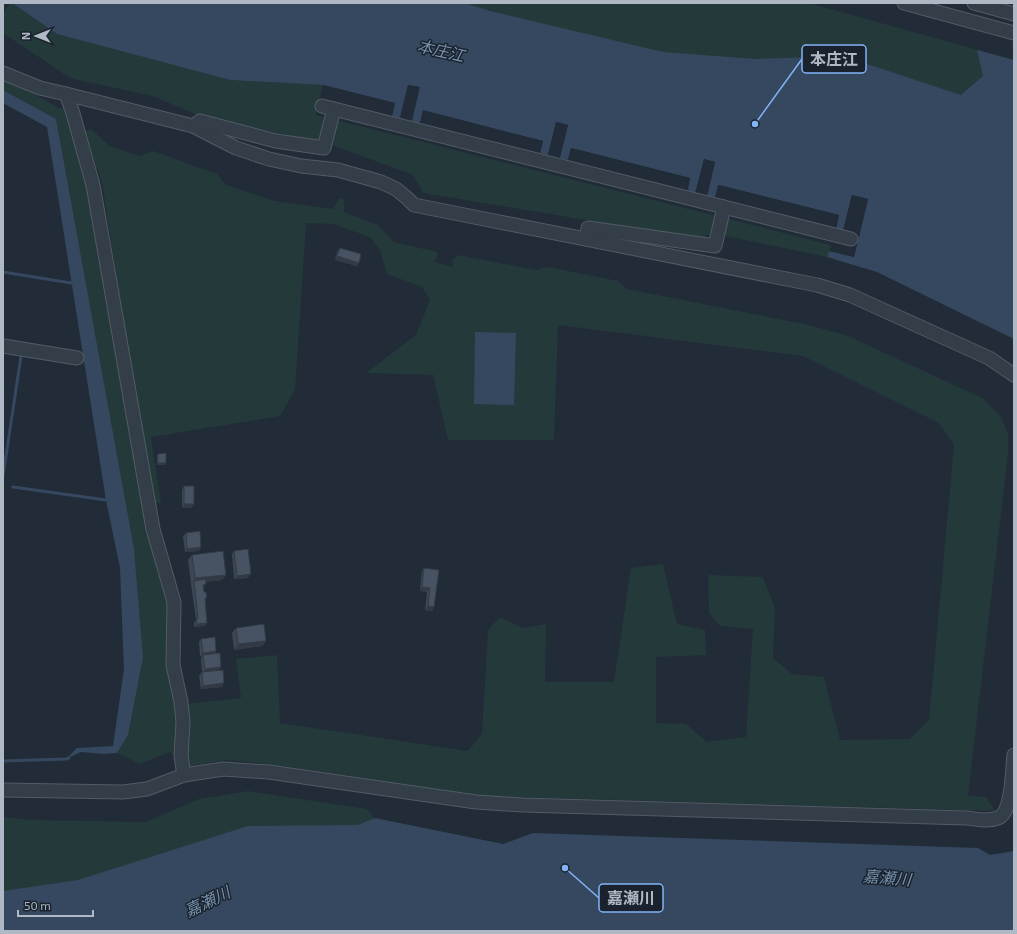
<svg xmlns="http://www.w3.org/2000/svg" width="1017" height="934" font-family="'Exo 2','Noto Sans JP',sans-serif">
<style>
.green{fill:#24393a}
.water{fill:#35485f}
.pier{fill:#212c38}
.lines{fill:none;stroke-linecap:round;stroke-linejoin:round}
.stream{stroke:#35485f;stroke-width:3}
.minor-casing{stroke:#525b66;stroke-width:15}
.minor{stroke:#343e49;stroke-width:13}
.wall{fill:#3d4754}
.shaded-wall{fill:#323a45}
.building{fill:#475362;stroke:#323a45}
.labels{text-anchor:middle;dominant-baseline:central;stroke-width:3;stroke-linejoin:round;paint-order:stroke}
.water-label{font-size:16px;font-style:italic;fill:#7790ad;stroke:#1a232d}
.leader{fill:none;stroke:#82b4f7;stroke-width:1.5}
.callout-dot{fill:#82b4f7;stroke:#1a232d;stroke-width:1.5}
.callout{fill:#1a232d;stroke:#82b4f7;stroke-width:1.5}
.callout-label{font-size:16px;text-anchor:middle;font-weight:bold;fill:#afb8c5}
</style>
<rect width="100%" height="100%" fill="#212c38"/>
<!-- green -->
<g class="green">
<path d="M 10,3 L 12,3 L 57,34 L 230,80 L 323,85 L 316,115 L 831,245 L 830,251 L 853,257 L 1014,339 L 877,272 L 827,257 L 711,233 L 701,239 L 423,193 L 413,175 L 332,145 L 198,115 L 152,96 L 70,78 L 3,33 L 3,13 Z"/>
<path d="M 383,3 L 809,3 L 1014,60 L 1014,157 Z"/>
<path d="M 3,77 L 59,108 L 68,108 L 90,188 L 147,534 L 169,603 L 187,704 L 241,698 L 236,659 L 277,655 L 280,723 L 468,751 L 482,734 L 488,630 L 500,617 L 523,628 L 546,624 L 545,682 L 614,682 L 631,568 L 663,564 L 677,624 L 705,630 L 706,655 L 656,657 L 656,723 L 686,724 L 707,742 L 746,737 L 753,629 L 720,626 L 709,613 L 708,575 L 763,577 L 775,608 L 773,658 L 792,674 L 824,677 L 840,740 L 910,739 L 929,720 L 954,445 L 939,423 L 803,356 L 558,325 L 554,440 L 448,440 L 433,375 L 366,373 L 416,335 L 430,300 L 422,287 L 387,274 L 380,250 L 370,237 L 333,224 L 306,223 L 295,390 L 280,416 L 151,437 L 161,503 L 154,503 L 138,414 L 102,182 L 84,132 L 91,129 L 109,146 L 139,156 L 153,151 L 217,174 L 226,185 L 275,201 L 333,209 L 339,199 L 342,198 L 344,200 L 344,212 L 378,225 L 394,242 L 437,252 L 437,257 L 434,262 L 453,267 L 452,260 L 458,255 L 536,270 L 548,267 L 618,281 L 627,289 L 804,324 L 846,335 L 982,398 L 1000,416 L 1008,433 L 1008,453 L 968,796 L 986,797 L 995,811 L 485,796 L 262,763 L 225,760 L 189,766 L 170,752 L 140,764 L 117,753 L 128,735 L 143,658 L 56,119 L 3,90 Z"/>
<path d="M 248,791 L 367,809 L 375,819 L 503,844 L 3,931 L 3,817 L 31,820 L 146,822 L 199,799 Z"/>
</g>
<!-- water -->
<g class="water">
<path d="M 12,3 L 465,3 L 490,11 L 663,52 L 756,59 L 843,56 L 961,95 L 983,76 L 977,50 L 1014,60 L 1014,339 L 877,272 L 827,257 L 829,251 L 854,257 L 868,199 L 852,195 L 843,231 L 836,229 L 839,215 L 719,185 L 715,198 L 707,196 L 715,162 L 704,159 L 696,193 L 687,190 L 690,178 L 571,148 L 568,160 L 559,158 L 568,125 L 556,122 L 548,155 L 540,153 L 543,141 L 423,111 L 420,123 L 411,121 L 419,87 L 408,85 L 400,118 L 392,116 L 395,103 L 323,85 L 230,80 L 57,34 Z"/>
<path d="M 3,90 L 56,119 L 134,549 L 143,658 L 128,735 L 117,753 L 104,754 L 81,752 L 66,759 L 77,748 L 113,746 L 124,669 L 120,568 L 106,500 L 47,127 L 3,103 Z"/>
<path d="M 475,332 L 516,333 L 514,405 L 474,404 Z"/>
<path d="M 375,818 L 503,844 L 533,833 L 978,848 L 990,855 L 1014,851 L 1014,931 L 3,931 L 3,891 L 78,880 L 248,826 L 358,825 Z"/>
</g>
<!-- pier -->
<path class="pier" d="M 323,85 L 395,103 L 392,116 L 400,118 L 408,85 L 420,87 L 412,121 L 420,123 L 423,110 L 543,141 L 540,153 L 548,155 L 556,122 L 568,125 L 560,158 L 568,160 L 571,148 L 690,178 L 688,190 L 695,193 L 704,159 L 715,162 L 707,196 L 715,197 L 718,185 L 839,215 L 836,229 L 843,231 L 852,195 L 868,199 L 854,257 L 829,251 L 830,249 L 852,255 L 866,200 L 854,197 L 845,232 L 834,229 L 837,217 L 720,187 L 716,199 L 705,196 L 713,163 L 705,162 L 697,194 L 686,191 L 688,179 L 572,150 L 569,162 L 558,159 L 565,126 L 558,124 L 549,157 L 538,154 L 541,142 L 424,113 L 421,125 L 410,122 L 417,89 L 410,87 L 401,120 L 390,117 L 393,105 L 323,87 Z"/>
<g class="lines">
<!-- stream -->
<g class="stream">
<path d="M 3,272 L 71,283"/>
<path d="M 3,476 L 21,356"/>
<path d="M 13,487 L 106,500"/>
<path d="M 3,761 L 66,759 L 69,758"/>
</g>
<defs>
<g id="minor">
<path d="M 904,3 L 1014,33"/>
<path d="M 974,3 L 1014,14"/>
<path d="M 3,73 L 40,88 L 66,94 L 193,126 L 236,148 L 269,159 L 301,166 L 338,170 L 381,182 L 396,189 L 407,198 L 414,205 L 817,285 L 850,295 L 989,358 L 1014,375"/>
<path d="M 66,94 L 72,110 L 93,185 L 153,529 L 174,602 L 173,665 L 181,702 L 183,722 L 181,756 L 184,775"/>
<path d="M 322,106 L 851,239"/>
<path d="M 193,126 L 200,121 L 276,141 L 324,148 L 334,109"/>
<path d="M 587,235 L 588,228 L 715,246 L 724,207"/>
<path d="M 3,346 L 77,358"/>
<path d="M 3,790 L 123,792 L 147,789 L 184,775 L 223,769 L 269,772 L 476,802 L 523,805 L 966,818 C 977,819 988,822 998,818 C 1013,812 1012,770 1014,755"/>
</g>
</defs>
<!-- minor casing -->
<use href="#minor" class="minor-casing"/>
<!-- minor -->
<use href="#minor" class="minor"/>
</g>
<!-- wall -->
<g class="wall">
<path d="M 340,248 L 359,263 L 357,266 L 335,260 L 337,252 Z"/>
<path d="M 158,454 L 166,463 L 165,465 L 157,465 L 157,455 Z"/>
<path d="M 184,486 L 194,504 L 191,508 L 182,508 L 182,490 Z"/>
<path d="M 186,533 L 199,551 L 185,552 L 183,536 Z"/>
<path d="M 234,551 L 248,578 L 234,579 L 232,554 Z"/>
<path d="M 192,555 L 226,575 L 222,580 L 205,582 L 206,584 L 203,587 L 207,623 L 205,626 L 194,627 L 194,623 L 196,620 L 191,584 L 192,583 L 191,584 L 188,560 Z"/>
<path d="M 424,568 L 439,570 L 432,611 L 425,610 L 427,592 L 420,591 L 422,571 Z"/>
<path d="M 236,628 L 266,641 L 262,646 L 234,650 L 232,633 Z"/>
<path d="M 201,639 L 216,651 L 215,653 L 221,667 L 219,670 L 222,687 L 201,689 L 199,676 L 202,672 L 201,658 L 202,656 L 200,656 L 199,642 Z"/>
</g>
<!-- shaded-wall -->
<g class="shaded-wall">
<path d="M 337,256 L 359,263 L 357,266 L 335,260 Z"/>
<path d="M 158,463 L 166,463 L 165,465 L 157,465 Z"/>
<path d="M 184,504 L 194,504 L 191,508 L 182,508 Z"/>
<path d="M 201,547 L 199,551 L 185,552 L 187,549 Z"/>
<path d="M 251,574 L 248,578 L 234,579 L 237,576 Z"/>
<path d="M 226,575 L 222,580 L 194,583 L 194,581 L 191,584 L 195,578 Z"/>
<path d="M 422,587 L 430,588 L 427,592 L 420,591 Z"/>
<path d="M 428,606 L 434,607 L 432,611 L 425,610 Z"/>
<path d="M 207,623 L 205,626 L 194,627 L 197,624 Z"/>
<path d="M 266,641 L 262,646 L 234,650 L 238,644 Z"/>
<path d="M 216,651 L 214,654 L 203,655 L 202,656 L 200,656 L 203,653 Z"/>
<path d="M 221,667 L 219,670 L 202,672 L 205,669 Z"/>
<path d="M 224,683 L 222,687 L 201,689 L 203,686 Z"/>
</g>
<!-- building -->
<g class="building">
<path d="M 340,248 L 361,254 L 359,263 L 337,256 Z"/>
<path d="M 166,453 L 166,463 L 158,463 L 158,454 Z"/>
<rect x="184" y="486" width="10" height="18"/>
<path d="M 200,531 L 201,547 L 187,549 L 186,533 Z"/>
<path d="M 248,549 L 251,574 L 237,576 L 234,551 Z"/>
<path d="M 223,551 L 226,575 L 195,578 L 192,555 Z"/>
<path d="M 424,568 L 439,570 L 434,607 L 428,606 L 430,588 L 422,587 Z"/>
<path d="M 205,579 L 206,584 L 203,585 L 204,592 L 206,592 L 207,598 L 205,598 L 207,623 L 197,624 L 196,619 L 198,619 L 194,581 Z"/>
<path d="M 264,624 L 266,641 L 238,644 L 236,628 Z"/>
<path d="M 215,637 L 216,651 L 203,653 L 201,639 Z"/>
<path d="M 220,653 L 221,667 L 205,669 L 203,655 Z"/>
<path d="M 223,670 L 224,683 L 203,686 L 202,672 Z"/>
</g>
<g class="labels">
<!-- water labels -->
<g class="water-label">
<text transform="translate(441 50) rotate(13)">本庄江</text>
<text transform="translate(887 877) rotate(5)">嘉瀬川</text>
<text transform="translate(207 901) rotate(-26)">嘉瀬川</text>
</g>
</g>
<!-- callouts -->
<path class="leader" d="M755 124L802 59M565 868L599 898"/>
<g class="callout-dot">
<circle cx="755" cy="124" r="4"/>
<circle cx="565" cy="868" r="4"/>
</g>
<g class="callout">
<rect x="802" y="45" width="64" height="28" rx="4"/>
<rect x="599" y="884" width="64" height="28" rx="4"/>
</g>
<g class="callout-label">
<text x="834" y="65">本庄江</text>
<text x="631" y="904">嘉瀬川</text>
</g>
<!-- border -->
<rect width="1017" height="934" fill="none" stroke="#afb8c5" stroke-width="8"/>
<!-- north arrow -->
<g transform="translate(36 36) rotate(270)" stroke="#1a232d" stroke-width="3" paint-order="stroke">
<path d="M0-3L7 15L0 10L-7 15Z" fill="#afb8c5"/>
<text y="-6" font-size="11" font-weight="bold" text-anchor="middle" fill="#afb8c5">N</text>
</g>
<!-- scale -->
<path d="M18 910v6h75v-6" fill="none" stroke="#afb8c5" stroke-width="2"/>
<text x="24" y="910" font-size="12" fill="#afb8c5" stroke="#1a232d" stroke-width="3" paint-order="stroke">50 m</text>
</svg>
